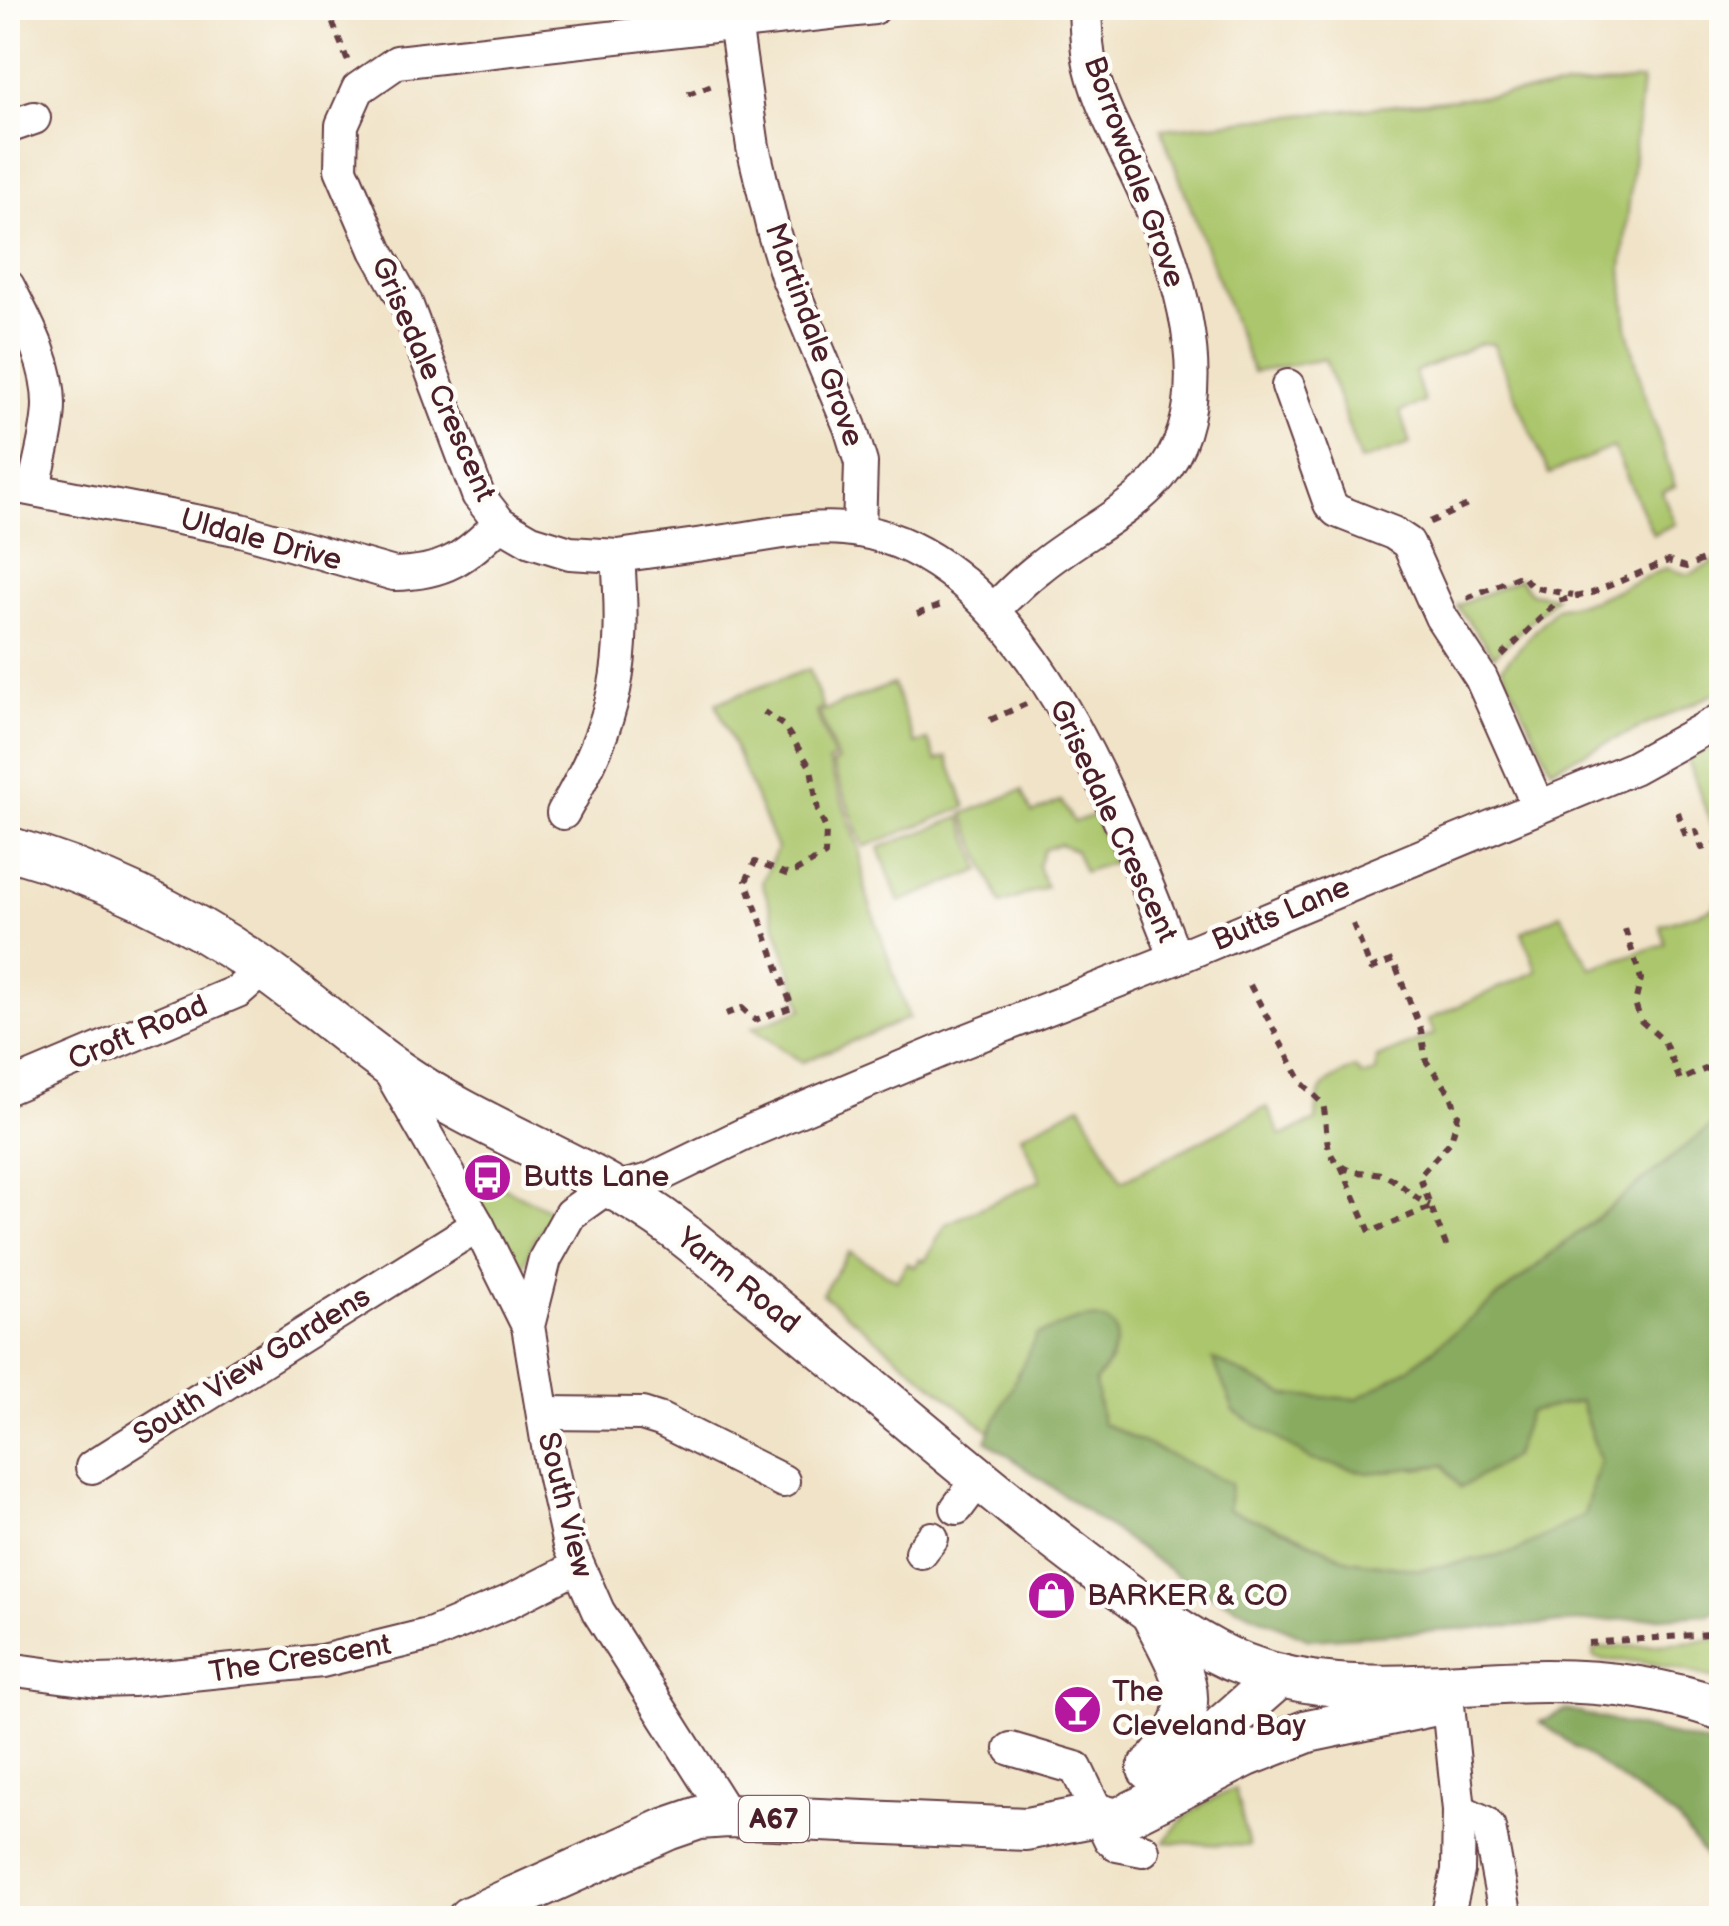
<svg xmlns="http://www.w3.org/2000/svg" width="1729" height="1926" font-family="'Balsamiq Sans',sans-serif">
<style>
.green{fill:#abc66c;stroke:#7a724c;stroke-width:2.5}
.forest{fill:#88ab60;stroke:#696546;stroke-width:2.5}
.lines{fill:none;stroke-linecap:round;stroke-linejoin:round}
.minor-casing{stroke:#633c42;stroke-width:36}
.major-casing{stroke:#633c42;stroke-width:46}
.path{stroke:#633c42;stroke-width:6;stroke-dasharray:8 8;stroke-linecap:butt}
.minor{stroke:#fff;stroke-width:32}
.major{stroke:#fff;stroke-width:42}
.rail{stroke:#4a1f2b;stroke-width:8}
.labels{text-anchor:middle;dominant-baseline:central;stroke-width:9;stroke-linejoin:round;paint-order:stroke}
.shield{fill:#fdfcf7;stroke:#806168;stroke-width:2.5}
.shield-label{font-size:28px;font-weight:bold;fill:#4a1f2b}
.street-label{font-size:30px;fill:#4a1f2b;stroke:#fdfcf7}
.poi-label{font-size:30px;fill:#4a1f2b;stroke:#fdfcf7;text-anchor:start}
</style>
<rect width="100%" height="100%" fill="#fdfcf7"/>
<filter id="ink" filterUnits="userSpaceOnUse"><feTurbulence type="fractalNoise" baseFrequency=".01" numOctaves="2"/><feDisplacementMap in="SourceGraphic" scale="20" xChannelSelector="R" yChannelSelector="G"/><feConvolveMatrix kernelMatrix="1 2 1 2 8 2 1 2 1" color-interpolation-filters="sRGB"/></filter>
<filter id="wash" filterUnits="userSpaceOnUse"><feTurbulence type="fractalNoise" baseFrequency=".0048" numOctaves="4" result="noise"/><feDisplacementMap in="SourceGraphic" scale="40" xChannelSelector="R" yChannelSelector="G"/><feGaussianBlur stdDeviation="2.25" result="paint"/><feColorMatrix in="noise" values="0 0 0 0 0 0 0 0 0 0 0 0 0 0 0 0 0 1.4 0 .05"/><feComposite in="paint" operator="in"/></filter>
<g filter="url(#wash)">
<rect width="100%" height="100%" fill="#f0e3c7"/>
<!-- green -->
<g class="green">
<path d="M 1642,80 L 1622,269 L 1627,326 L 1643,390 L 1675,486 L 1662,492 L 1675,524 L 1653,534 L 1613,447 L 1549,474 L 1493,344 L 1482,343 L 1415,372 L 1424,402 L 1400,412 L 1410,444 L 1360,461 L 1325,359 L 1253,372 L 1161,129 Z"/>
<path d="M 1721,558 L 1721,691 L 1551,768 L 1502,667 L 1556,608 L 1594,600 L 1666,568 L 1689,575 Z"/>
<path d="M 1519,579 L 1531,593 L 1556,597 L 1494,656 L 1457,606 Z"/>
<path d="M 809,669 L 823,708 L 816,711 L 834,759 L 828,762 L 860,850 L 865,890 L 909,1018 L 802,1062 L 752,1028 L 803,1009 L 762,882 L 777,849 L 716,703 Z"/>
<path d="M 893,684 L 915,744 L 928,740 L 936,761 L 947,757 L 966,807 L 864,847 L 832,764 L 838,761 L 819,712 Z"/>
<path d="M 1721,744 L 1721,869 L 1715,853 L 1720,850 L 1687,757 Z"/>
<path d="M 1022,790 L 1032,813 L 1061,801 L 1074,822 L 1094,815 L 1113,862 L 1084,872 L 1075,850 L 1059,844 L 1044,850 L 1038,866 L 1046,887 L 1001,904 L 963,814 Z"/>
<path d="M 961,817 L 981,870 L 899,902 L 879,848 Z"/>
<path d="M 1721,889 L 1721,1118 L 1411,1367 L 1357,1399 L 1286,1395 L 1215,1360 L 1416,1469 L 1514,1456 L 1528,1412 L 1580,1400 L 1600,1460 L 1584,1515 L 1515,1552 L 1420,1570 L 1349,1560 L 1287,1531 L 1227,1510 L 1230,1484 L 1101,1423 L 1095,1382 L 1111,1361 L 1021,1369 L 990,1432 L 822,1294 L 849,1252 L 897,1280 L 907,1263 L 915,1267 L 920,1259 L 925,1261 L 946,1224 L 1041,1180 L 1021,1135 L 1081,1105 L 1122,1181 L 1267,1107 L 1281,1136 L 1316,1121 C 1317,1084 1324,1083 1355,1068 L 1362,1076 L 1376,1073 L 1377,1058 L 1435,1034 L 1427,1020 L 1537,971 L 1522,932 L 1561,914 L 1591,968 L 1665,944 L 1660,925 L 1714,908 Z"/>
<path d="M 455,1164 L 554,1212 L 534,1240 L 519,1278 Z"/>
<path d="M 1721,1639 L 1721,1680 C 1693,1672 1663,1664 1633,1661 C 1620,1659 1606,1663 1594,1657 L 1594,1649 Z"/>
<path d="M 1235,1789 L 1249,1846 L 1165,1842 C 1181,1815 1207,1800 1235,1789 Z"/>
</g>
<!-- forest -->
<g class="forest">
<path d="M 1721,1118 L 1722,1607 L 1709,1614 L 1309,1639 L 1193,1587 L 986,1440 L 1037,1335 C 1052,1330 1074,1318 1090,1318 C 1137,1319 1109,1363 1095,1382 L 1102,1423 L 1231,1484 L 1228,1510 L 1287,1531 L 1349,1560 L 1420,1570 L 1515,1552 L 1584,1515 L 1600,1460 L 1580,1401 L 1529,1412 L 1514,1456 L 1460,1488 L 1444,1465 L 1368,1473 L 1312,1460 L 1234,1411 L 1213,1359 L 1286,1395 L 1357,1399 L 1411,1367 Z"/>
<path d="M 1566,1710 L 1721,1747 L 1721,1877 L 1677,1819 L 1540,1722 Z"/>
</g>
</g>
<g filter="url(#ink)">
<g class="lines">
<defs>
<g id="minor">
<path d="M 874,8 L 397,62 L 358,89 L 342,125 L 341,169 L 376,250 L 406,303 L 478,495 L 500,523 L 531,541 L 570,553 L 618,556 C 661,550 703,544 746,538 C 778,533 811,526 844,529 C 1023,544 1119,816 1176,958"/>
<path d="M 735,23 L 753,147 L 774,234 L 787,276 L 850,427 L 861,463 L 859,531"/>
<path d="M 8,127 L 34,118"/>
<path d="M 8,286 C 26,322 49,362 49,404 C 49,431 39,461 34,489"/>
<path d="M 1288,386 L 1330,504 L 1337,511 L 1393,533 L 1408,543 L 1441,617 L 1481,678 L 1538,806"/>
<path d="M 8,485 L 241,530 L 394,574 C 445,573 465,558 500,523"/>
<path d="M 994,609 C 1009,595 1023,580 1039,568 C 1077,536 1128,514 1160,476 C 1222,400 1180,274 1145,193 C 1127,152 1102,113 1091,68 C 1086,49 1086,27 1085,8"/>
<path d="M 563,813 C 618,717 626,666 618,556"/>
<path d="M 386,1065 L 478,1225 L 528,1326"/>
<path d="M 8,1088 L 238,991 L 263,969"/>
<path d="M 543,1413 L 642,1414 L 661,1420 L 783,1481"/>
<path d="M 92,1467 L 478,1225"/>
<path d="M 957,1508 L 978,1480"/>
<path d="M 921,1552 L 932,1538"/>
<path d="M 8,1669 L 97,1681 L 132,1680 L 322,1661 L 432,1634 L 508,1602 L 577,1567"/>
<path d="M 1446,1686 L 1459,1810 L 1458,1871 L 1447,1918"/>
<path d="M 1011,1749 L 1076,1768 L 1110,1839 L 1117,1845 L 1143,1850"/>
<path d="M 1459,1810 L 1484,1822 L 1489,1828 L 1506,1918"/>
<path d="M 728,1816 L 598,1611 L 569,1545 L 551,1464 L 528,1326 L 545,1259 L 570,1214 L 601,1192 L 650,1180 L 753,1130 L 950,1047 L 1176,958 L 1633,768 L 1722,719"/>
</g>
<g id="major">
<path d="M 8,848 C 99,874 188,916 266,971 C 312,1004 354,1041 400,1073 C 487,1133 592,1165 676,1229 C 807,1330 929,1442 1060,1543 C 1110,1581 1159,1621 1214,1651 C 1315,1706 1437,1681 1546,1681 C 1604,1681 1666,1689 1722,1709"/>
<path d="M 1149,1769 C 1208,1708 1187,1681 1153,1615"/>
<path d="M 1159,1774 L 1207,1740 L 1280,1676"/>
<path d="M 469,1918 L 667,1829 L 699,1818 L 728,1816 L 1026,1829 L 1098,1815 L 1117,1820 L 1247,1755 L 1308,1731 L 1432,1705"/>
</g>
</defs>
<!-- minor casing -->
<use href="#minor" class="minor-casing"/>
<!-- major casing -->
<use href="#major" class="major-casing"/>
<!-- path -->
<g class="path">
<path d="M 327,8 L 348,62"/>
<path d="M 688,94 L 715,84"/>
<path d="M 1430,522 L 1470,504"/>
<path d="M 1467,598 L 1522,575 L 1532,587 L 1573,595"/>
<path d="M 917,614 L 944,604"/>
<path d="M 1502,656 L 1558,601 L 1592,593 L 1668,561 L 1686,567 L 1722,552"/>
<path d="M 990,720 L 1026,704"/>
<path d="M 1678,812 L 1685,834 L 1696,831 L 1702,848 L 1722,842"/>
<path d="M 1353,924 L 1371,969 L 1393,960 L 1421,1030 L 1426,1061 L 1450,1093 L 1458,1115 L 1451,1141 L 1419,1176 L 1447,1248"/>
<path d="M 1625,929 L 1641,979 L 1635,1003 L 1641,1021 L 1664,1041 L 1680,1080 L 1722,1062"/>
<path d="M 1250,985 L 1302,1083 L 1323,1104 C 1329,1128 1320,1162 1352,1171 C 1363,1174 1374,1171 1384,1175 C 1401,1182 1412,1198 1430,1205"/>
<path d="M 726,1014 L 742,1008 L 755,1020 L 792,1007 L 746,881 L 755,862 L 789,875 L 825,855 L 826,829 L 818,811 L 811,768 L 784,726 L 764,712"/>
<path d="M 1341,1166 L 1370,1232 L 1431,1207"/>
<path d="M 1588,1643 L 1722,1633"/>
</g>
<!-- minor -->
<use href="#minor" class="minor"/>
<!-- major -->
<use href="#major" class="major"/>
<!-- rail -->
<path class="rail" d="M 8,1913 L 28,1918"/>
</g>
</g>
<!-- icons -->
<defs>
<symbol id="bus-disc" viewBox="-11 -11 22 22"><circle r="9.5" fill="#b5179e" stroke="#fdfcf7"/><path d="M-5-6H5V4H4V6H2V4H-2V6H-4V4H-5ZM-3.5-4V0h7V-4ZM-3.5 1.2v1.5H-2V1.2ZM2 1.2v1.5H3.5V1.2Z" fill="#fff"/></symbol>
<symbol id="shop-disc" viewBox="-11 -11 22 22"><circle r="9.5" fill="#b5179e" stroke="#fdfcf7"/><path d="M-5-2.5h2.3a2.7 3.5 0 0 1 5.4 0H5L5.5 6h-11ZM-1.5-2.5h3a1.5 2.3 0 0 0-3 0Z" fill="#fff"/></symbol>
<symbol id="bar-disc" viewBox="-11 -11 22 22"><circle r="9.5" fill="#b5179e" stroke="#fdfcf7"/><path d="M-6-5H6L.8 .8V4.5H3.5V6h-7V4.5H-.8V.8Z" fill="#fff"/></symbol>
</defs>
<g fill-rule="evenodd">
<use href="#bus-disc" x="460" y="1150" width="55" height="55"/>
<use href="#shop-disc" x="1024" y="1568" width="55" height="55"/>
<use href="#bar-disc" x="1050" y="1682" width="55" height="55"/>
</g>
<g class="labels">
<!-- shield labels -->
<rect class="shield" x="739" y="1796" width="70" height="46" rx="8"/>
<g class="shield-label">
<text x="774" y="1819">A67</text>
</g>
<!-- street labels -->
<g class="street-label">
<text transform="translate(1134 172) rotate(70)">Borrowdale Grove</text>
<text transform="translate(814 335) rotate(70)">Martindale Grove</text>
<text transform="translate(433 379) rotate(66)">Grisedale Crescent</text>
<text transform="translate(261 540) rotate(15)">Uldale Drive</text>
<text transform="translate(1113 821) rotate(65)">Grisedale Crescent</text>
<text transform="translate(1281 914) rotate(-23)">Butts Lane</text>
<text transform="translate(138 1033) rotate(-23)">Croft Road</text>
<text transform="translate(738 1281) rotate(39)">Yarm Road</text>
<text transform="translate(252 1366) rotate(-32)">South View Gardens</text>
<text transform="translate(565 1505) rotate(76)">South View</text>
<text transform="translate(300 1659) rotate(-9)">The Crescent</text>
</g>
<!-- poi labels -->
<g class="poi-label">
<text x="523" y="1177">Butts Lane</text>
<text x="1087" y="1596">BARKER &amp; CO</text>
<text x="1112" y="1692">The<tspan x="1112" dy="34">Cleveland Bay</tspan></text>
</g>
</g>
<!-- margin -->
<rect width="1729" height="1926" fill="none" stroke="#fdfcf7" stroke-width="40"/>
</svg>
